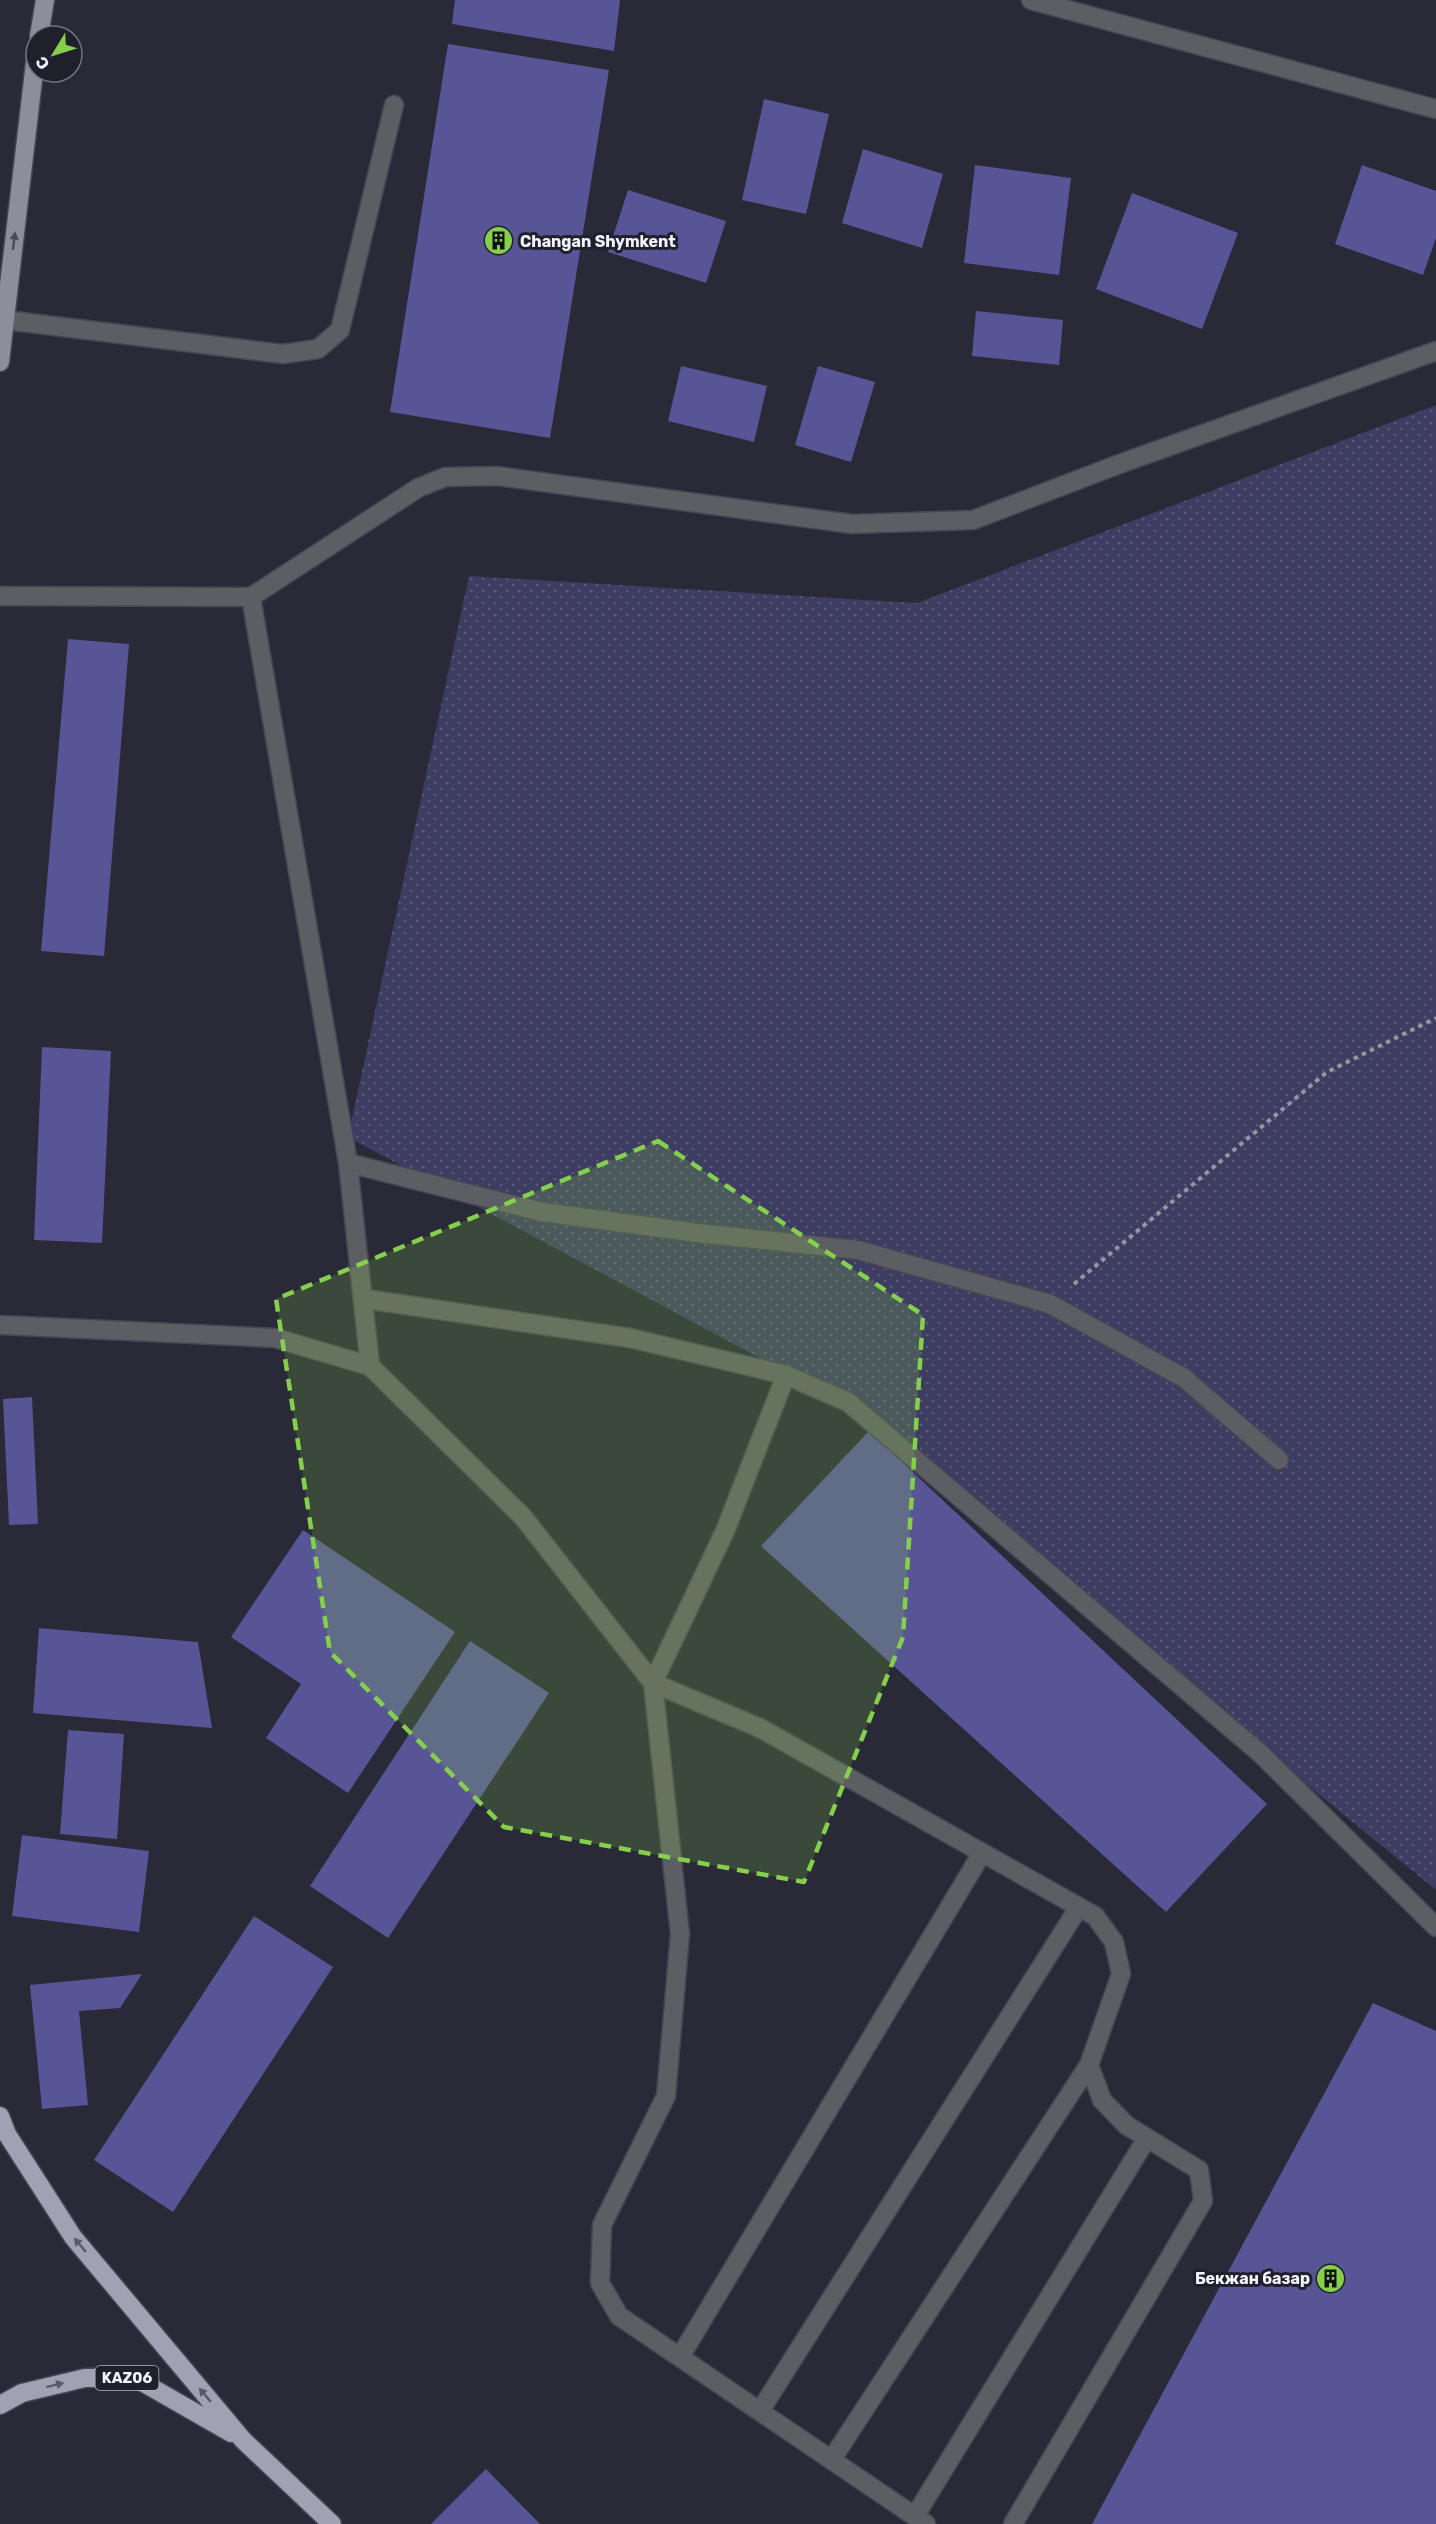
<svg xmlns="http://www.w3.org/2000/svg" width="1436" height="2524" font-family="Rubik,sans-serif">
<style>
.grass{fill:url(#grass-dots)}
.building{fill:#585596}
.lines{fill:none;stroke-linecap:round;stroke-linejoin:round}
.lane-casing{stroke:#454553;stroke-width:21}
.street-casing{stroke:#454553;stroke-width:21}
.primary-casing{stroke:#454553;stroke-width:21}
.highway-casing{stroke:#454553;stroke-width:21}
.path{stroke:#9696a2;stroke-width:4;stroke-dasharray:4.5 4.5;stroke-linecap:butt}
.lane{stroke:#5d5d64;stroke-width:18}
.street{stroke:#5d5d64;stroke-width:18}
.primary{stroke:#8d8e9c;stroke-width:18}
.highway{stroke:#a0a1b2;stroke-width:18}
.oneway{fill:#4c4c59}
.oneway2{fill:#5a5a69}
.marked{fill:#85cf4d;fill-opacity:0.2;stroke:#85cf4d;stroke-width:4.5;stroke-dasharray:12 8;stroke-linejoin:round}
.labels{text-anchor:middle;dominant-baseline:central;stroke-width:6;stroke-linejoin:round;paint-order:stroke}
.shield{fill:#20202d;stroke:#b4b4bf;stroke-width:1.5}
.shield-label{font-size:15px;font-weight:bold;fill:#f3f3fd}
.poi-label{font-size:16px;font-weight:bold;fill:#f3f3fd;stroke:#20202d;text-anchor:start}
</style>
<defs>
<pattern id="grass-dots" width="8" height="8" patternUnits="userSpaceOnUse" patternTransform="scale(1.5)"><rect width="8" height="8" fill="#3d3c61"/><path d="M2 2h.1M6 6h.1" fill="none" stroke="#5a5979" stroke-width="1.8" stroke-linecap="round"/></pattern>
</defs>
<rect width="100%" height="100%" fill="#292937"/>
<!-- grass -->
<path class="grass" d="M 1436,405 L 1436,1890 L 829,1395 L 348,1137 L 469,576 L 917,603 Z"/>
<!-- building -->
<g class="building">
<path d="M 455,0 L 620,0 L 614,51 L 452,24 Z"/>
<path d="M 448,44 L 609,70 L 550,438 L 390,412 Z"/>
<path d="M 764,99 L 829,114 L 806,214 L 742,200 Z"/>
<path d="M 863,149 L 943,174 L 922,248 L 842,223 Z"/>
<path d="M 975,165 L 1071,178 L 1059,275 L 964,263 Z"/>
<path d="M 1362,165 L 1436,191 L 1436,238 L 1423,275 L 1335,244 Z"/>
<path d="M 628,190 L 726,221 L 706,283 L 608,252 Z"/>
<path d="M 1132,193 L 1238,233 L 1202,329 L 1096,289 Z"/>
<path d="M 976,311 L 1063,320 L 1059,365 L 972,356 Z"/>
<path d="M 681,366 L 767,386 L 754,442 L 668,421 Z"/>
<path d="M 818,366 L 875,382 L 851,462 L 795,445 Z"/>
<path d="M 68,639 L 129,644 L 104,956 L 41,951 Z"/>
<path d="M 42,1047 L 111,1051 L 102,1243 L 34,1240 Z"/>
<path d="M 32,1397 L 38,1524 L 9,1525 L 3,1399 Z"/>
<path d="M 869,1431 L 1267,1804 L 1166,1912 L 761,1546 Z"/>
<path d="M 303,1530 L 455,1632 L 348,1793 L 266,1738 L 301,1684 L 231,1637 Z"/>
<path d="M 39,1628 L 198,1642 L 212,1728 L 33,1713 Z"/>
<path d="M 470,1641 L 549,1693 L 388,1938 L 310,1886 Z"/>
<path d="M 68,1730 L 124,1734 L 117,1839 L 60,1834 Z"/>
<path d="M 22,1835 L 149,1851 L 139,1932 L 12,1916 Z"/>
<path d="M 254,1916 L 333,1967 L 173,2212 L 94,2160 Z"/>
<path d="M 142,1974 L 120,2008 L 79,2011 L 88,2105 L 42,2109 L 30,1985 Z"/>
<path d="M 1373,2003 L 1436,2031 L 1436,2524 L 1092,2524 Z"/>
<path d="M 486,2469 L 540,2524 L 431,2524 Z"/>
</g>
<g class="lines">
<defs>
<g id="lane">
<path d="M 5,320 L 283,354 L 318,349 L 340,330 L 394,105"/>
<path d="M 251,597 L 348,1163 L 370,1366"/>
<path d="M 348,1163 L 542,1212 L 698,1233 L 858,1250 L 1050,1304 L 1184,1378 L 1279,1460"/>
<path d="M 365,1299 L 630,1338 L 786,1375 L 848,1402 L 1261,1754 L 1436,1927"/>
<path d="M 0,1325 L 275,1338 L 370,1366 L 523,1517 L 653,1683 L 760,1728 L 1095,1916 L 1114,1942 L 1121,1974 L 1089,2065 L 1102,2100 L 1126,2125 L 1199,2170 L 1203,2201 L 1013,2524"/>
<path d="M 786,1375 L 725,1531 L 653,1683 L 680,1934 L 666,2096 L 602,2225 L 600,2283 L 619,2316 L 926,2524"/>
<path d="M 680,2357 L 982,1853"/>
<path d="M 760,2411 L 1079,1907"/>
<path d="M 832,2459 L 1089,2065"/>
<path d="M 915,2516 L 1147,2138"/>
</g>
<g id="street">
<path d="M 1031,0 L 1436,109"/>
<path d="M 0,596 L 251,597 L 418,488 L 445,477 L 497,476 L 852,524 L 973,520 L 1122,463 L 1436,351"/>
</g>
<g id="primary">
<path d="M 39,36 L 45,0"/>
<path d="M 0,362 L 36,54"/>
</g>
<g id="highway">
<path d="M 0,2116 L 7,2134 L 73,2237 L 243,2440 L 332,2524"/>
<path d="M 0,2405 L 22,2393 L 85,2378 L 135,2378 L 231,2433"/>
</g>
</defs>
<!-- lane casing -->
<use href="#lane" class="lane-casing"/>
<!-- street casing -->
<use href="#street" class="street-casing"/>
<!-- primary casing -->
<use href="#primary" class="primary-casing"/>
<!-- highway casing -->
<use href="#highway" class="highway-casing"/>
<!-- path -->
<path class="path" d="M 1074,1284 L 1327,1072 L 1436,1018"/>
<!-- lane -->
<use href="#lane" class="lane"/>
<!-- street -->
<use href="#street" class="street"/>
<!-- primary -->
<use href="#primary" class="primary"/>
<!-- highway -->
<use href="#highway" class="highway"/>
</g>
<!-- one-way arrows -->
<defs><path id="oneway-solid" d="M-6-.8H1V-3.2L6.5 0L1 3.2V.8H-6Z" transform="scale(1.5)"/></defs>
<use class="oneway" href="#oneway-solid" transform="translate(14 241) rotate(-83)"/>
<g class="oneway2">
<use href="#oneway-solid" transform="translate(80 2245) rotate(-130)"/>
<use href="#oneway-solid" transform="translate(55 2385) rotate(-14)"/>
<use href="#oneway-solid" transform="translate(205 2395) rotate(-130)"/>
</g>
<!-- marked area -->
<path class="marked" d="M 658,1141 L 923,1315 L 903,1637 L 804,1882 L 504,1827 L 330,1652 L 276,1299 Z"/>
<!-- icons -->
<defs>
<symbol id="building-disc" viewBox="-11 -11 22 22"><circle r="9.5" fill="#85cf4d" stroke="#20202d"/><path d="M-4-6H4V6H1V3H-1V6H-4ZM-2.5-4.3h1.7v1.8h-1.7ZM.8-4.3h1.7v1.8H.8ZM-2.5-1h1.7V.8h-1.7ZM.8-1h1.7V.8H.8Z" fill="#111"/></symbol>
</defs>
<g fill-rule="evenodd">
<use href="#building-disc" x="482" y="224" width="33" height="33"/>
<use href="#building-disc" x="1314" y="2262" width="33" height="33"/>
</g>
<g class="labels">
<!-- shield labels -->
<rect class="shield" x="95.5" y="2366" width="63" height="24" rx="4.5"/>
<g class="shield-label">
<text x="127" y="2378">KАZ06</text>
</g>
<!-- poi labels -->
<g class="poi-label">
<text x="520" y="241">Changan Shymkent</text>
<text x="1310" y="2278" text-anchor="end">Бекжан базар</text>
</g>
</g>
<!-- north arrow -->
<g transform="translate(54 54) rotate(232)"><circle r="28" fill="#20202d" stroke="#747480" stroke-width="1.5"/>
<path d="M0-4.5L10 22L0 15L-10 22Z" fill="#85cf4d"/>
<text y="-9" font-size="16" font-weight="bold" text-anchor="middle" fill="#f3f3fd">С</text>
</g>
</svg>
